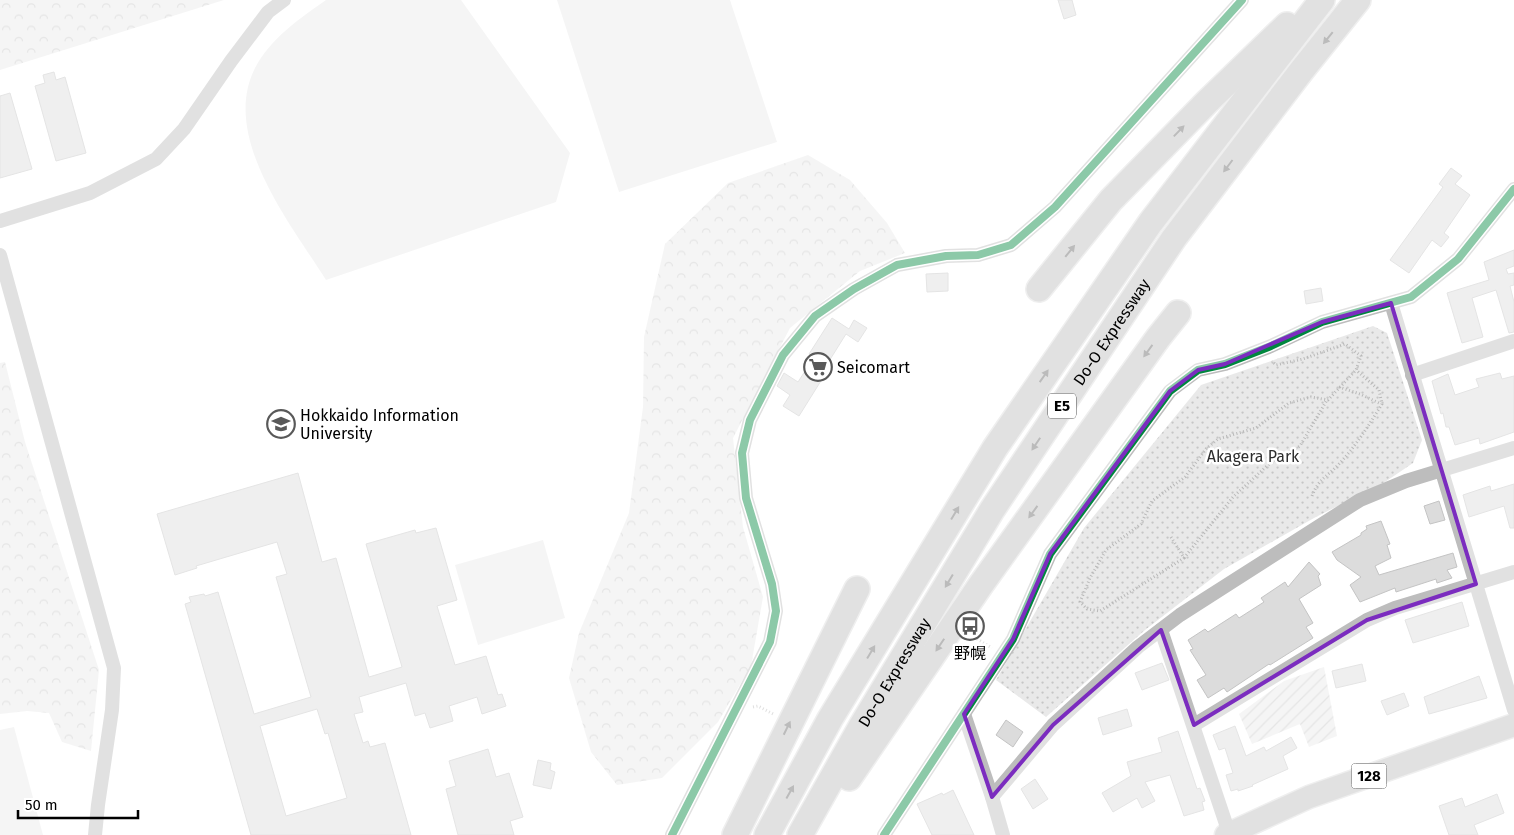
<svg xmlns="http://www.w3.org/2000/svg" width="1514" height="835" font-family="'Fira Sans','Noto Sans JP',sans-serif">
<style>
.grass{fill:url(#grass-dots)}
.forest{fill:url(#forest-crowns)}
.garden{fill:url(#garden-furrows)}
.pitch{fill:#e9e9e9}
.building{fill:#dcdcdc;stroke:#c4c4c4;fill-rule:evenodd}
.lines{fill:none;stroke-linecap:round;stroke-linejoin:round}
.primary-casing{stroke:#dbdbdb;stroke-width:25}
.motorway-casing{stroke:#dbdbdb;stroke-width:28}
.path{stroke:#b8b8b8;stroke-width:3;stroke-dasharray:1 2.5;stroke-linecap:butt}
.minor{stroke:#bdbdbd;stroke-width:14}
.primary{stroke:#bdbdbd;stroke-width:22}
.motorway{stroke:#bdbdbd;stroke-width:25}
.cycleway-casing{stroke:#fff;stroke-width:11}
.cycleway{stroke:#00873e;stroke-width:8}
.oneway{fill:#686868}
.marked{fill:none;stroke:#7b2cbf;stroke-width:4;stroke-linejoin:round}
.labels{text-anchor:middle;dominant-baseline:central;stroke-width:5;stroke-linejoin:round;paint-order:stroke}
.shield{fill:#fff;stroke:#4c4c4c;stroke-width:1}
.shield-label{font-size:15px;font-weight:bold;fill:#000}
.street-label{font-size:16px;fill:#000;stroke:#fff}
.poi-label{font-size:16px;fill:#000;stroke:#fff;text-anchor:start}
.park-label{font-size:16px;fill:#2e2e2e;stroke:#fff}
</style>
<defs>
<pattern id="grass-dots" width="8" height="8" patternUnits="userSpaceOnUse" patternTransform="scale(1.25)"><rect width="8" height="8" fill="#e9e9e9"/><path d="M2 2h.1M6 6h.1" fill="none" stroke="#c6c6c6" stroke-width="1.8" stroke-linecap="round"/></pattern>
<pattern id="forest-crowns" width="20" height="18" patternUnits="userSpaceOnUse" patternTransform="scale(1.25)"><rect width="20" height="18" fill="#e9e9e9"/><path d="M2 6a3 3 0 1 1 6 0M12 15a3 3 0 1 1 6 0" fill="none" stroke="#c6c6c6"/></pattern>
<pattern id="garden-furrows" width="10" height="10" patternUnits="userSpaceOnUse" patternTransform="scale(1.25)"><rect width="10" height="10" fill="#e9e9e9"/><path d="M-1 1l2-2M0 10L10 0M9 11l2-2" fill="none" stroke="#c6c6c6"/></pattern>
</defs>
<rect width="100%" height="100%" fill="#fff"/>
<!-- grass -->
<path class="grass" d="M 1373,326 L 1387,333 L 1422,440 L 1413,463 L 1385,482 L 1314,518 L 1224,569 L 1145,630 L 1046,717 L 996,680 L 1084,528 L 1201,385 Z"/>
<!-- forest -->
<g class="forest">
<path d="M 0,0 L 224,0 L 0,70 Z"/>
<path d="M 808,155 L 850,180 L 887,223 L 905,253 L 860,271 L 790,328 L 733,438 L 743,527 L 763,597 L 751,666 L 718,722 L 662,778 L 617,785 L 591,752 L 569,678 L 579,633 L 629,513 L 643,407 L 644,337 L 665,244 L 728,183 Z"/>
<path d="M 5,362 L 25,442 L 99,670 L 91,751 L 62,742 L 49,713 L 27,711 L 0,714 L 0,363 Z"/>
</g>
<!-- garden -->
<path class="garden" d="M 1324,667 L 1337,736 L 1309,747 L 1300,724 L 1252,744 L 1239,714 L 1284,681 Z"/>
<!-- pitch -->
<g class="pitch">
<path d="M 326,0 L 461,0 L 570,153 L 556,202 L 326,280 C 291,224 220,137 255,68 C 270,39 300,18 326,0 Z"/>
<path d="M 557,0 L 730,0 L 777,142 L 619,192 Z"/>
<path d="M 543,540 L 565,618 L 478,645 L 455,565 Z"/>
<path d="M 14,727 L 43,835 L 0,835 L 0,730 Z"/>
</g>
<!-- building -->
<g class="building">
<path d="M 1058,0 L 1072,0 L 1076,15 L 1064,19 Z"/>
<path d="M 54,72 L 56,80 L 65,77 L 86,153 L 56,161 L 35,86 L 45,83 L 43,75 Z"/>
<path d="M 10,93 L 32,169 L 0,178 L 0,96 Z"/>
<path d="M 1451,168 L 1462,176 L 1455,184 L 1470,195 L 1444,233 L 1449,237 L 1441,247 L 1432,240 L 1409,273 L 1390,260 L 1443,187 L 1439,184 Z"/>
<path d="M 1514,250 L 1514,266 L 1506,269 L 1508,274 L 1514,273 L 1514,285 L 1510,286 L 1514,302 L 1514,332 L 1509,333 L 1496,290 L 1472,298 L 1483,337 L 1462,343 L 1447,293 L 1489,280 L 1484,262 Z"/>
<path d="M 948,273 L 948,291 L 927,292 L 926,274 Z"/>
<path d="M 1321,288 L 1323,301 L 1306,304 L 1304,291 Z"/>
<path d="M 832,318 L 849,329 L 854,320 L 867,328 L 858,342 L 846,334 L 826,366 L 829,368 L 799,416 L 783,406 L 790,395 L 777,386 L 784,373 L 798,382 L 814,357 L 809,354 Z"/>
<path d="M 1500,373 L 1502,379 L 1514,376 L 1514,432 L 1480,444 L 1479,438 L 1455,445 L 1449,427 L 1446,427 L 1443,413 L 1441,414 L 1432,381 L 1448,374 L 1455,395 L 1479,387 L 1476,379 Z"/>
<path d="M 298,473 L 322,562 L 336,558 L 369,677 L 402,667 L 366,544 L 415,530 L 416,533 L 436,528 L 457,600 L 437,606 L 455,665 L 486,656 L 498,695 L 502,694 L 506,706 L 482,714 L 477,697 L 449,706 L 453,721 L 430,728 L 425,713 L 415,716 L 406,683 L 359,697 L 363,712 L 354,714 L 363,743 L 368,741 L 370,747 L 385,743 L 411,835 L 251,835 L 185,604 L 191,602 L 189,597 L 204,594 L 205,596 L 218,592 L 254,714 L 311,697 L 276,577 L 287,574 L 277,542 L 196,566 L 197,568 L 175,575 L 157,514 ZM 317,709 L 325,734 L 328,733 L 347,798 L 286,816 L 260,726 Z"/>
<path d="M 1514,484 L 1514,528 L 1510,528 L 1504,506 L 1469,517 L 1463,495 L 1490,486 L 1491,491 Z"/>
<path d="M 1439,501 L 1445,520 L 1430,524 L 1424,506 Z"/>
<path d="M 1381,521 L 1390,544 L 1387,545 L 1391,558 L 1375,566 L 1379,575 L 1453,553 L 1457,567 L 1447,570 L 1452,578 L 1437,583 L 1436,579 L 1396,592 L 1395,588 L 1360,602 L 1350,585 L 1361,577 L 1337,560 L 1332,552 L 1361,535 L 1361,533 L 1367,529 L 1366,526 Z"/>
<path d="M 1309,562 L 1320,574 L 1318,576 L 1321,585 L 1299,599 L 1313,623 L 1306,627 L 1313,638 L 1270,665 L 1269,664 L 1227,692 L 1224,688 L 1208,698 L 1197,680 L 1206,675 L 1190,650 L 1193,649 L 1188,640 L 1205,629 L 1208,632 L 1236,614 L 1239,618 L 1264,602 L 1261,598 L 1285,582 L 1288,587 Z"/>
<path d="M 1462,602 L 1469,626 L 1413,643 L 1405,620 Z"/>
<path d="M 1162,663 L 1169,680 L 1142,690 L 1135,673 Z"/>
<path d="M 1362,664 L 1366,681 L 1336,688 L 1332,671 Z"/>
<path d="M 1479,676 L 1487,698 L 1429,714 L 1424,697 Z"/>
<path d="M 1404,693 L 1409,706 L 1387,715 L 1381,701 Z"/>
<path d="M 1127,709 L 1132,726 L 1103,735 L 1098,718 Z"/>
<path d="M 1006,720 L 1023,732 L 1013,747 L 996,735 Z"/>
<path d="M 1235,726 L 1246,756 L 1264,747 L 1266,751 L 1291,737 L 1297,748 L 1283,756 L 1288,769 L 1252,785 L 1253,786 L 1238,791 L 1238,789 L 1231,791 L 1226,775 L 1233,773 L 1225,748 L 1219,750 L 1213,735 Z"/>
<path d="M 1178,731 L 1197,789 L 1200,788 L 1205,801 L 1202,802 L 1204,810 L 1184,816 L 1170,775 L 1145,782 L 1155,801 L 1142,808 L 1137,798 L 1113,812 L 1102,793 L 1131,776 L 1127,762 L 1162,752 L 1158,738 Z"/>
<path d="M 488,749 L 496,777 L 509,773 L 523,817 L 510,821 L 514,835 L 458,835 L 446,789 L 456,786 L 449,761 Z"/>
<path d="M 538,760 L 551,763 L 550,770 L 555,772 L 551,789 L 533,785 Z"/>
<path d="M 1035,779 L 1048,799 L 1033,809 L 1021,789 Z"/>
<path d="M 953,790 L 974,835 L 932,835 L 917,804 L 942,793 L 943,795 Z"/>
<path d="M 1497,794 L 1504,813 L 1474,825 L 1478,835 L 1449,835 L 1439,806 L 1462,798 L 1465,807 Z"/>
</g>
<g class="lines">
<defs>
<path id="primary" d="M 1226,835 L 1309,797 L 1514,725"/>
<g id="motorway">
<path d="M 1039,289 L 1111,200 L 1207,102 L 1287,25"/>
<path d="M 849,778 L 980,586 L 1158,338 L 1178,313"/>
<path d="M 735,835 L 857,589"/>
<path d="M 767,835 L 830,719 L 995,448 L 1151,222 L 1322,0"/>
<path id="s1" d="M 800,835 L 862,725 L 992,510 L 1174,238 L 1302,70 L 1358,0"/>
</g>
</defs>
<!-- primary casing -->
<use href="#primary" class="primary-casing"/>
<!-- motorway casing -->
<use href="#motorway" class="motorway-casing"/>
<!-- path -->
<g class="path">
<path d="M 1339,387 L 1360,394 L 1381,404"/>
<path d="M 1312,496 C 1319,478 1327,477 1339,464 C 1356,446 1369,425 1382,404 L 1379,390 L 1356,370"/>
<path d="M 1171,537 L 1184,558 L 1100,611 L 1087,609 L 1080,602 L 1090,578 L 1106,550 L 1141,524 L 1152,501 L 1185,477 L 1206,449 L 1218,439 L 1256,428 L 1289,403 L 1311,397 L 1328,400 L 1356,370 L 1361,356 L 1345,344 L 1303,359 L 1276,365 L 1272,361"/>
<path d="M 1184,558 L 1233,497 L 1268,465 L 1300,446 L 1327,400"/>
<path d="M 974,637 L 992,648"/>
<path d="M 753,707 L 758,706 L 775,715"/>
</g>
<!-- minor -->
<g class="minor">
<path d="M 0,221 L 90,193 L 156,159 L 184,129 L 231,61 L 268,12 L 284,0"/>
<path d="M 0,255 L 114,668 L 112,710 L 98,805 L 95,835"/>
<path d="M 1391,303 L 1514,710"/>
<path d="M 1412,375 L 1514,341"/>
<path d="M 1161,630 L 1229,833"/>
<path d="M 964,714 L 992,797 L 1003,835"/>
<path d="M 1194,725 L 1367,620 L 1395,608 L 1514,572"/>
<path d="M 992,797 L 1053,725 L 1138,647 L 1180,615 L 1360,500 L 1406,481 L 1514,448"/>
<path d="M 672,835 L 770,642 L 776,611 L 772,584 L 746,498 L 742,453 L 750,420 L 783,355 L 815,316 L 854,289 L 897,265 L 946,256 L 978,255 L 1011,245 L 1055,207 L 1242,0"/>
<path d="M 884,835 L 1013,639 L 1050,554 L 1170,391 L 1198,370 L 1225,364 L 1271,346 L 1322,322 L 1411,297 L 1458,259 L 1514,189"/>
</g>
<!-- primary -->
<use href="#primary" class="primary"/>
<!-- motorway -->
<use href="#motorway" class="motorway"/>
<defs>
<g id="cycleway">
<path d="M 672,835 L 770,642 L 776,611 L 772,584 L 746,498 L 742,453 L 750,420 L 783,355 L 815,316 L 854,289 L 897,265 L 946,256 L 978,255 L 1011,245 L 1055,207 L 1242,0"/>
<path d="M 884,835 L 1013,639 L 1050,554 L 1170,391 L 1198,370 L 1225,364 L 1271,346 L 1322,322 L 1411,297 L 1458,259 L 1514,189"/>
</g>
</defs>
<!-- cycleway casing -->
<use href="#cycleway" class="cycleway-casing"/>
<!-- cycleway -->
<use href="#cycleway" class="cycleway"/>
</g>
<!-- one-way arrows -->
<defs><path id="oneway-solid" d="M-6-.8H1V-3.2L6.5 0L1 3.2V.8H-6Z" transform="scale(1.25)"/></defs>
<g class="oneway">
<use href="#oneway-solid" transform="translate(1328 38) rotate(129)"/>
<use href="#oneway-solid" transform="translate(1179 131) rotate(-46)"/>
<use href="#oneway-solid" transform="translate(1228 166) rotate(127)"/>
<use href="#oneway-solid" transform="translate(1070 251) rotate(-51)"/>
<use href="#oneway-solid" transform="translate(1148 351) rotate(126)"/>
<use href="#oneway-solid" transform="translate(1044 376) rotate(-55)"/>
<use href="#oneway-solid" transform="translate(1036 444) rotate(124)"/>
<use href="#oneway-solid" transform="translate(1033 512) rotate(126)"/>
<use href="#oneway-solid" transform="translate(955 513) rotate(-59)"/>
<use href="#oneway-solid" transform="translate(949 581) rotate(121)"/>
<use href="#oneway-solid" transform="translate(940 645) rotate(124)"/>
<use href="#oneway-solid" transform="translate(871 652) rotate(-59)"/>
<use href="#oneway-solid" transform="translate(787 728) rotate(-64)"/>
<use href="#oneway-solid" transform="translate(790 792) rotate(-61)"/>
</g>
<!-- marked area -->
<path d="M0 0H1514V835H0ZM 1391,303 L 1476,584 L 1367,620 L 1194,725 L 1161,630 L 1053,725 L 992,797 L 964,714 L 1013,639 L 1050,554 L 1170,391 L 1198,370 L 1225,364 L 1322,322 Z" fill="#fff" fill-opacity=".55" fill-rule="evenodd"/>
<path class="marked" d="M 1391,303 L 1476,584 L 1367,620 L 1194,725 L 1161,630 L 1053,725 L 992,797 L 964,714 L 1013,639 L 1050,554 L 1170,391 L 1198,370 L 1225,364 L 1322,322 Z"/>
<!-- icons -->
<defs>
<symbol id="supermarket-ring" viewBox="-11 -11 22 22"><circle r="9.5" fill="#fff" stroke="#595959" stroke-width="1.5"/><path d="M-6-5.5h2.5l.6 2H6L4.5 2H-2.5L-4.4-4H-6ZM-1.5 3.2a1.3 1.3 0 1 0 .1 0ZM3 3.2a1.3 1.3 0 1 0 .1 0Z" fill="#595959"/></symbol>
<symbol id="university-ring" viewBox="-11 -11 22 22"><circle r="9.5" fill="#fff" stroke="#595959" stroke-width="1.5"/><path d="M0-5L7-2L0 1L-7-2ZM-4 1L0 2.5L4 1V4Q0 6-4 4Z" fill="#595959"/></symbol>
<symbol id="bus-ring" viewBox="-11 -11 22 22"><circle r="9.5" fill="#fff" stroke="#595959" stroke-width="1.5"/><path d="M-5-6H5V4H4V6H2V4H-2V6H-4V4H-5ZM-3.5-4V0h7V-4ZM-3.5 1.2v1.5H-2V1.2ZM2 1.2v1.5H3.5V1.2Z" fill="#595959"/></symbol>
</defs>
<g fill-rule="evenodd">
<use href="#supermarket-ring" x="802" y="351" width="32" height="32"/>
<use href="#university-ring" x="265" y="408" width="32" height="32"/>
<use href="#bus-ring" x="954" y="610" width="32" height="32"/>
</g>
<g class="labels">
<!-- shield labels -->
<g class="shield">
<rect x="1048" y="393.5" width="28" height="25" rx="4"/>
<rect x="1351.5" y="763.5" width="35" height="25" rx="4"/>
</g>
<g class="shield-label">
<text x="1062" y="406">E5</text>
<text x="1369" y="776">128</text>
</g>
<!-- street labels -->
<g class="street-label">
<text stroke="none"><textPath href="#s1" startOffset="592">Do-O Expressway</textPath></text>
<text stroke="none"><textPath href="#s1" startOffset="188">Do-O Expressway</textPath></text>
</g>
<!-- poi labels -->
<g class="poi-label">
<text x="837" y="367">Seicomart</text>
<text x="300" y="415">Hokkaido Information<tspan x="300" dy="18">University</tspan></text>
<text x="970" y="653" text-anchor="middle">野幌</text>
</g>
<!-- park labels -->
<g class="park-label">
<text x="1253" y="456">Akagera Park</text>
</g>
</g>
<!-- scale -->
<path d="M18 810v8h120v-8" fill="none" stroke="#000000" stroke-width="2.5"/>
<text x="25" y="810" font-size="15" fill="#000000" stroke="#ffffff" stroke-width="4" paint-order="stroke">50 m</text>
</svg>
